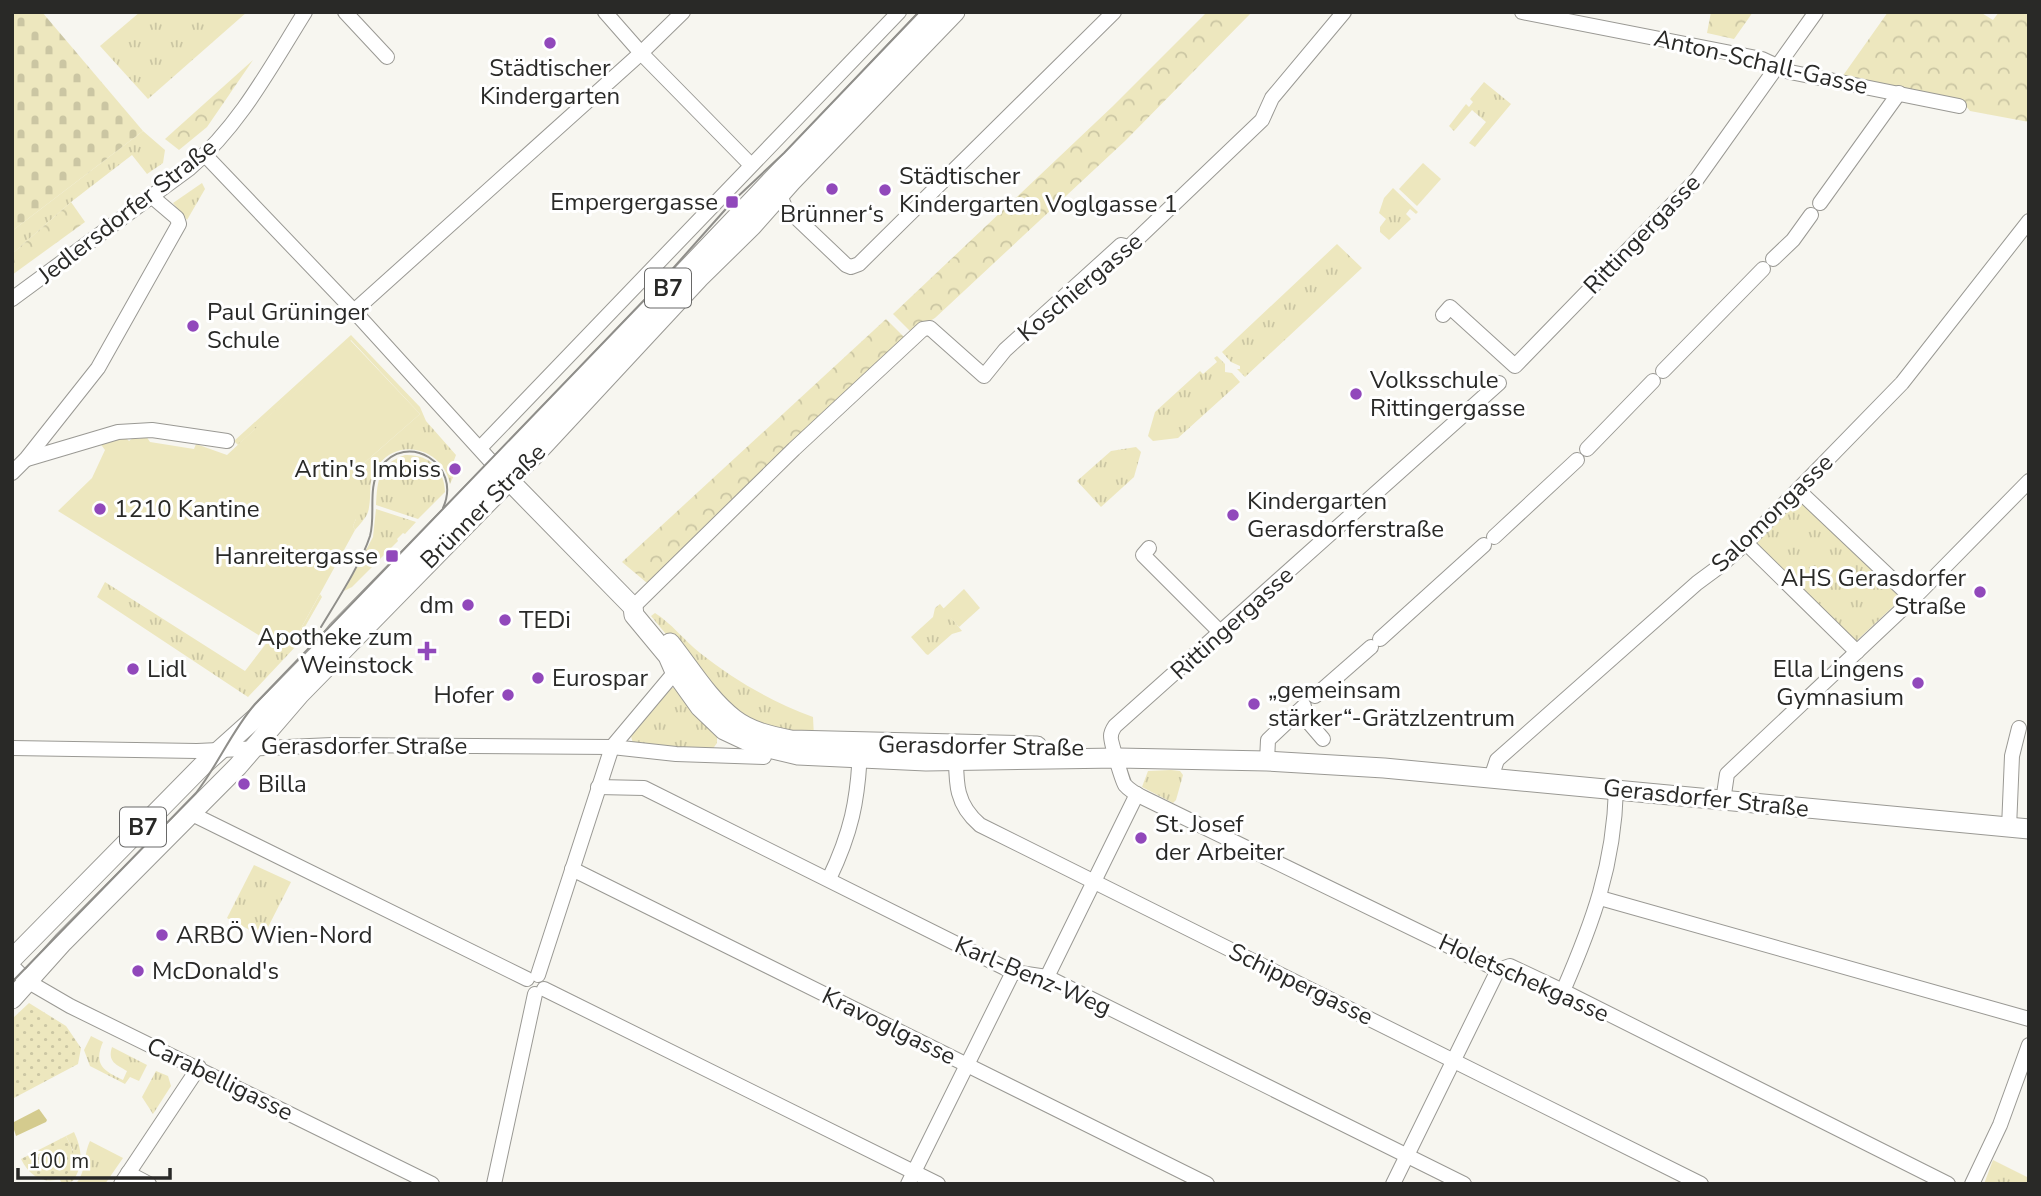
<svg xmlns="http://www.w3.org/2000/svg" width="2041" height="1196" font-family="'Nunito Sans',sans-serif">
<style>
.grass{fill:url(#grass-tufts)}
.forest{fill:url(#forest-crowns)}
.cemetery{fill:url(#cemetery-stones)}
.park{fill:url(#park-dots)}
.pitch{fill:#ede7be}
.water{fill:#d4cb8e}
.lines{fill:none;stroke-linecap:round;stroke-linejoin:round}
.minor-casing{stroke:#9a9994;stroke-width:16}
.major-casing{stroke:#9a9994;stroke-width:21}
.minor{stroke:#fff;stroke-width:14}
.major{stroke:#fff;stroke-width:19}
.tram{stroke:#8f8e8a;stroke-width:2}
.poi-dot{fill:#9148bb;stroke:#fff;stroke-width:2.5}
.labels{text-anchor:middle;dominant-baseline:central;stroke-width:6;stroke-linejoin:round;paint-order:stroke}
.shield{fill:#fff;stroke:#696968;stroke-width:2}
.shield-label{font-size:23px;font-weight:bold;fill:#292927}
.street-label{font-size:24px;fill:#292927;stroke:#fff}
.poi-label{font-size:24px;fill:#292927;stroke:#fff;text-anchor:start}
</style>
<defs>
<pattern id="grass-tufts" width="24" height="20" patternUnits="userSpaceOnUse" patternTransform="scale(1.75)"><rect width="24" height="20" fill="#ede7be"/><path d="M3 7l-1-3M5 7V3M7 7l1-3M15 17l-1-3M17 17v-4M19 17l1-3" fill="none" stroke="#cbc6a3"/></pattern>
<pattern id="forest-crowns" width="20" height="18" patternUnits="userSpaceOnUse" patternTransform="scale(1.75)"><rect width="20" height="18" fill="#ede7be"/><path d="M2 6a3 3 0 1 1 6 0M12 15a3 3 0 1 1 6 0" fill="none" stroke="#cbc6a3"/></pattern>
<pattern id="cemetery-stones" width="16" height="16" patternUnits="userSpaceOnUse" patternTransform="scale(1.75)"><rect width="16" height="16" fill="#ede7be"/><path d="M2 7V4a2 2 0 0 1 4 0v3zM10 15v-3a2 2 0 0 1 4 0v3z" fill="#cbc6a3"/></pattern>
<pattern id="park-dots" width="8" height="8" patternUnits="userSpaceOnUse" patternTransform="scale(1.75)"><rect width="8" height="8" fill="#ede7be"/><path d="M2 2h.1M6 6h.1" fill="none" stroke="#cbc6a3" stroke-width="1.8" stroke-linecap="round"/></pattern>
</defs>
<rect width="100%" height="100%" fill="#f7f6f0"/>
<!-- grass -->
<g class="grass">
<path d="M 140,12 L 247,12 L 148,99 L 100,46 Z"/>
<path d="M 1484,82 L 1511,104 L 1475,147 L 1469,143 L 1486,122 L 1472,110 L 1454,131 L 1449,126 L 1466,104 L 1469,107 L 1473,102 L 1470,99 Z"/>
<path d="M 143,131 L 165,150 L 163,163 L 147,174 L 132,155 L 71,202 L 12,254 L 12,231 Z"/>
<path d="M 202,183 L 205,189 L 187,220 L 173,203 Z"/>
<path d="M 1393,188 L 1418,212 L 1416,214 L 1410,209 L 1406,214 L 1411,219 L 1389,240 L 1380,232 L 1380,227 L 1386,219 L 1379,213 L 1384,198 Z"/>
<path d="M 1337,244 L 1362,268 L 1245,377 L 1237,369 L 1240,369 L 1240,366 L 1231,362 L 1222,352 Z"/>
<path d="M 351,335 L 420,407 L 426,421 L 456,455 L 453,463 L 455,465 L 451,469 L 455,473 L 450,484 C 444,451 402,436 379,464 C 366,479 373,495 368,512 C 366,518 359,525 355,530 L 353,526 L 356,519 L 356,470 L 420,414 L 351,340 L 238,445 L 234,441 Z"/>
<path d="M 1217,356 L 1225,364 L 1225,372 L 1232,373 L 1240,382 L 1178,438 L 1153,441 L 1148,436 L 1155,412 L 1200,371 L 1203,374 L 1217,362 L 1214,358 Z"/>
<path d="M 1136,447 L 1141,452 L 1134,477 L 1101,507 L 1077,481 L 1111,451 Z"/>
<path d="M 405,455 C 428,454 444,468 445,492 L 418,519 L 376,505 C 377,480 379,464 405,455 Z"/>
<path d="M 1800,495 L 1902,595 L 1900,600 L 1854,643 L 1753,541 Z"/>
<path d="M 376,509 L 416,522 L 405,534 L 403,533 L 397,539 L 398,541 L 352,587 L 344,591 L 373,537 Z"/>
<path d="M 105,582 L 245,671 L 268,641 L 281,649 L 294,641 L 320,594 L 322,597 L 302,632 L 297,645 L 248,697 L 97,597 Z"/>
<path d="M 940,604 L 962,631 L 952,634 L 928,655 L 926,654 L 911,637 L 933,617 L 935,608 Z"/>
<path d="M 655,613 C 671,623 684,640 700,653 C 734,680 772,702 813,717 L 814,737 L 748,725 L 688,661 L 651,616 Z"/>
<path d="M 671,688 L 677,688 L 717,736 L 717,743 L 712,750 L 633,744 L 630,732 L 666,691 Z"/>
<path d="M 1171,770 L 1180,771 L 1183,775 L 1176,800 L 1173,803 L 1142,787 L 1148,771 Z"/>
<path d="M 254,865 L 291,882 L 263,937 L 227,918 Z"/>
<path d="M 91,1036 L 103,1042 C 93,1065 104,1071 123,1080 L 127,1071 C 117,1065 107,1062 112,1047 L 147,1065 L 139,1081 L 130,1077 L 125,1084 L 90,1066 L 84,1050 Z"/>
<path d="M 156,1071 L 168,1076 L 171,1086 L 153,1114 L 142,1097 Z"/>
<path d="M 74,1132 C 82,1149 84,1165 73,1181 L 62,1184 L 59,1178 L 67,1173 L 73,1150 L 66,1136 Z"/>
<path d="M 90,1141 L 123,1158 L 105,1184 L 76,1184 C 87,1170 83,1156 90,1141 Z"/>
<path d="M 1993,1160 L 2029,1178 L 2029,1180 L 2024,1184 L 1984,1184 Z"/>
</g>
<!-- forest -->
<g class="forest">
<path d="M 1207,12 L 1252,12 L 1125,141 L 935,318 L 911,332 L 893,314 L 1113,106 Z"/>
<path d="M 1711,12 L 1753,12 L 1734,39 L 1707,33 Z"/>
<path d="M 1888,12 L 1980,12 L 1993,20 L 1999,12 L 2029,12 L 2029,122 L 1970,111 L 1962,101 L 1842,77 Z"/>
<path d="M 253,60 L 207,127 L 179,150 L 165,139 Z"/>
<path d="M 71,202 L 85,222 L 12,275 L 12,254 Z"/>
<path d="M 886,319 L 905,338 L 647,583 L 622,562 Z"/>
</g>
<!-- cemetery -->
<path class="cemetery" d="M 12,12 L 42,12 L 143,131 L 12,231 Z"/>
<!-- park -->
<g class="park">
<path d="M 29,1003 L 66,1026 L 81,1048 L 78,1064 L 12,1099 L 12,1019 Z"/>
<path d="M 66,1136 C 68,1141 72,1146 73,1152 C 79,1181 38,1195 21,1159 Z"/>
</g>
<!-- pitch -->
<g class="pitch">
<path d="M 1423,163 L 1441,179 L 1417,206 L 1399,189 Z"/>
<path d="M 350,340 L 420,414 L 356,470 L 356,519 L 353,526 L 355,530 L 294,641 L 281,649 L 58,511 L 92,478 L 105,450 L 99,442 L 125,437 L 129,441 L 133,438 L 139,439 L 146,436 L 150,442 L 194,449 L 196,444 L 227,455 Z"/>
<path d="M 964,589 L 980,608 L 959,627 L 943,609 Z"/>
</g>
<!-- water -->
<path class="water" d="M 39,1109 L 47,1120 L 46,1122 L 16,1136 L 12,1123 Z"/>
<g class="lines">
<defs>
<g id="minor">
<path d="M 345,12 L 387,57"/>
<path d="M 605,12 L 641,53 L 751,165"/>
<path d="M 1522,12 L 1762,59 L 1790,72 L 1959,106"/>
<path d="M 205,155 L 354,311 L 496,467"/>
<path d="M 780,187 L 780,196 L 785,207 L 846,265 L 851,267 L 859,264 L 1114,12"/>
<path d="M 1820,203 L 1899,93"/>
<path d="M 1773,259 L 1793,240 L 1811,215"/>
<path d="M 12,299 L 190,168 C 240,125 270,68 305,12"/>
<path d="M 354,311 L 641,53 L 683,12"/>
<path d="M 1443,315 L 1450,307 L 1515,366 L 1697,179 L 1816,12"/>
<path d="M 1663,371 L 1763,269"/>
<path d="M 1499,383 L 1115,726 C 1113,729 1111,733 1111,736 C 1110,740 1123,783 1125,785 C 1130,791 1138,795 1144,798 L 1498,970 L 1510,966 L 1563,991 L 1948,1184"/>
<path d="M 480,448 L 899,12"/>
<path d="M 1587,449 L 1653,381"/>
<path d="M 27,459 L 118,432 L 152,430 L 227,441"/>
<path d="M 12,473 L 26,459 L 98,368 L 179,224 L 177,218 L 150,195"/>
<path d="M 1798,490 L 1913,599"/>
<path d="M 1494,537 L 1577,460"/>
<path d="M 1746,543 L 1857,652"/>
<path d="M 1149,548 L 1143,555 L 1221,633"/>
<path d="M 633,607 L 794,449 L 923,329 L 930,328 L 984,376 L 1005,350 L 1121,245 L 1129,247 L 1262,120 L 1272,98 L 1344,12"/>
<path d="M 1380,639 L 1484,545"/>
<path d="M 1315,696 L 1371,647"/>
<path d="M 1299,711 L 1323,739"/>
<path d="M 12,748 L 197,751 L 332,745 L 612,747 L 676,754 L 764,757"/>
<path d="M 956,751 C 956,782 955,804 980,825 L 1701,1184"/>
<path d="M 1267,761 L 1268,740 L 1304,706"/>
<path d="M 1491,778 L 1497,760 L 1697,583 L 1720,566 L 1746,543 L 1902,383 L 2029,221"/>
<path d="M 598,787 L 644,788 L 1013,972 L 1047,977 L 1464,1184"/>
<path d="M 1723,801 L 1727,774 L 1913,599 L 2029,481"/>
<path d="M 190,813 L 527,979"/>
<path d="M 2009,828 L 2012,756 L 2019,728"/>
<path d="M 572,869 L 1207,1184"/>
<path d="M 829,879 C 851,833 858,801 860,750"/>
<path d="M 1600,898 L 2029,1019"/>
<path d="M 12,966 L 27,981 L 70,1006 L 432,1184"/>
<path d="M 538,975 L 612,747 L 675,672"/>
<path d="M 1047,977 L 1137,794"/>
<path d="M 544,989 L 938,1184"/>
<path d="M 1563,991 C 1593,922 1614,865 1616,789"/>
<path d="M 128,1173 L 149,1184"/>
<path d="M 121,1184 L 199,1067"/>
<path d="M 494,1184 L 535,994"/>
<path d="M 908,1184 L 1013,972"/>
<path d="M 1393,1184 L 1498,970"/>
<path d="M 1972,1184 L 2000,1125 L 2029,1045"/>
</g>
<g id="major">
<path d="M 496,467 L 633,607 L 634,615 L 668,656 L 675,672 L 700,707 L 724,730 L 756,745 L 798,755 L 926,761 L 1118,758 L 1267,761 L 1384,768 L 2029,829"/>
<path d="M 670,643 C 690,668 708,699 734,719 C 751,732 771,736 791,740 L 1037,746"/>
<path d="M 12,959 L 202,766 L 260,714 L 318,655 L 338,630 C 538,427 735,219 932,12"/>
<path d="M 12,999 L 63,942 L 238,766 L 300,694 L 541,448 L 699,278 L 752,226 L 791,182 L 955,12"/>
</g>
</defs>
<!-- minor casing -->
<use href="#minor" class="minor-casing"/>
<!-- major casing -->
<use href="#major" class="major-casing"/>
<!-- minor -->
<use href="#minor" class="minor"/>
<!-- major -->
<use href="#major" class="major"/>
<!-- tram -->
<g class="tram">
<path d="M 321,627 C 336,602 361,564 370,536 C 376,514 367,488 380,468 C 406,430 463,464 443,508"/>
<path d="M 12,982 L 196,793 C 218,765 231,732 255,704 L 652,292 L 732,202 L 784,153 L 919,12"/>
</g>
</g>
<!-- markers -->
<g class="poi-dot">
<circle cx="550" cy="43" r="7"/>
<circle cx="832" cy="189" r="7"/>
<circle cx="885" cy="190" r="7"/>
<rect x="725" y="195" width="14" height="14" rx="3.5"/>
<circle cx="193" cy="326" r="7"/>
<circle cx="1356" cy="394" r="7"/>
<circle cx="455" cy="469" r="7"/>
<circle cx="100" cy="509" r="7"/>
<circle cx="1233" cy="515" r="7"/>
<rect x="385" y="549" width="14" height="14" rx="3.5"/>
<circle cx="1980" cy="592" r="7"/>
<circle cx="468" cy="605" r="7"/>
<circle cx="505" cy="620" r="7"/>
<path d="M423.5 640.5h7v7h7v7h-7v7h-7v-7h-7v-7h7z"/>
<circle cx="133" cy="669" r="7"/>
<circle cx="538" cy="678" r="7"/>
<circle cx="1918" cy="683" r="7"/>
<circle cx="508" cy="695" r="7"/>
<circle cx="1254" cy="704" r="7"/>
<circle cx="244" cy="784" r="7"/>
<circle cx="1141" cy="838" r="7"/>
<circle cx="162" cy="935" r="7"/>
<circle cx="138" cy="971" r="7"/>
</g>
<g class="labels">
<!-- shield labels -->
<g class="shield">
<rect x="645" y="268.5" width="46" height="39" rx="5"/>
<rect x="120" y="807.5" width="46" height="39" rx="5"/>
</g>
<g class="shield-label">
<text x="668" y="288">B7</text>
<text x="143" y="827">B7</text>
</g>
<!-- street labels -->
<g class="street-label">
<text transform="translate(1761 62) rotate(13)">Anton-Schall-Gasse</text>
<text transform="translate(127 211) rotate(-38)">Jedlersdorfer Straße</text>
<text transform="translate(1642 234) rotate(-46)">Rittingergasse</text>
<text transform="translate(1080 287) rotate(-40)">Koschiergasse</text>
<text transform="translate(483 506) rotate(-45)">Brünner Straße</text>
<text transform="translate(1772 513) rotate(-44)">Salomongasse</text>
<text transform="translate(1232 623) rotate(-42)">Rittingergasse</text>
<text x="364" y="746">Gerasdorfer Straße</text>
<text transform="translate(981 746) rotate(1)">Gerasdorfer Straße</text>
<text transform="translate(1706 798) rotate(6)">Gerasdorfer Straße</text>
<text transform="translate(1033 976) rotate(23)">Karl-Benz-Weg</text>
<text transform="translate(1524 978) rotate(24)">Holetschekgasse</text>
<text transform="translate(1301 984) rotate(26)">Schippergasse</text>
<text transform="translate(889 1026) rotate(26)">Kravoglgasse</text>
<text transform="translate(220 1079) rotate(26)">Carabelligasse</text>
</g>
<!-- poi labels -->
<g class="poi-label">
<text x="550" y="68" text-anchor="middle">Städtischer<tspan x="550" dy="28">Kindergarten</tspan></text>
<text x="899" y="176">Städtischer<tspan x="899" dy="28">Kindergarten Voglgasse 1</tspan></text>
<text x="718" y="202" text-anchor="end">Empergergasse</text>
<text x="832" y="214" text-anchor="middle">Brünner‘s</text>
<text x="207" y="312">Paul Grüninger<tspan x="207" dy="28">Schule</tspan></text>
<text x="1370" y="380">Volksschule<tspan x="1370" dy="28">Rittingergasse</tspan></text>
<text x="441" y="469" text-anchor="end">Artin's Imbiss</text>
<text x="1247" y="501">Kindergarten<tspan x="1247" dy="28">Gerasdorferstraße</tspan></text>
<text x="114" y="509">1210 Kantine</text>
<text x="378" y="556" text-anchor="end">Hanreitergasse</text>
<text x="1966" y="578" text-anchor="end">AHS Gerasdorfer<tspan x="1966" dy="28">Straße</tspan></text>
<text x="454" y="605" text-anchor="end">dm</text>
<text x="519" y="620">TEDi</text>
<text x="413" y="637" text-anchor="end">Apotheke zum<tspan x="413" dy="28">Weinstock</tspan></text>
<text x="147" y="669">Lidl</text>
<text x="1904" y="669" text-anchor="end">Ella Lingens<tspan x="1904" dy="28">Gymnasium</tspan></text>
<text x="552" y="678">Eurospar</text>
<text x="1268" y="690">„gemeinsam<tspan x="1268" dy="28">stärker“-Grätzlzentrum</tspan></text>
<text x="494" y="695" text-anchor="end">Hofer</text>
<text x="258" y="784">Billa</text>
<text x="1155" y="824">St. Josef<tspan x="1155" dy="28">der Arbeiter</tspan></text>
<text x="176" y="935">ARBÖ Wien-Nord</text>
<text x="152" y="971">McDonald's</text>
</g>
</g>
<!-- border -->
<rect width="2041" height="1196" fill="none" stroke="#292927" stroke-width="28"/>
<!-- scale -->
<path d="M18 1168v10h152v-10" fill="none" stroke="#292927" stroke-width="3.5"/>
<text x="28" y="1168" font-size="21" fill="#292927" stroke="#ffffff" stroke-width="5" paint-order="stroke">100 m</text>
</svg>
